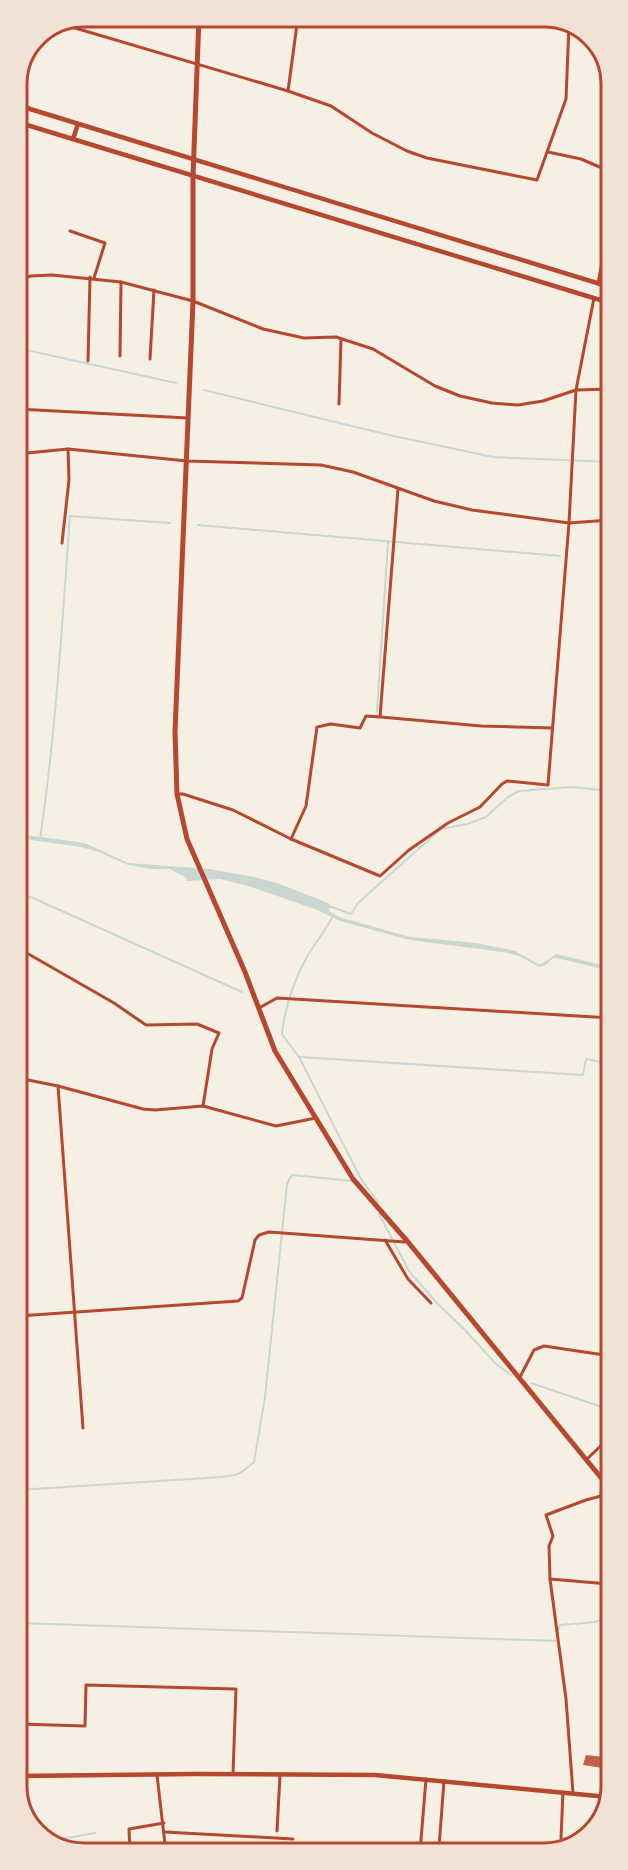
<svg xmlns="http://www.w3.org/2000/svg" width="628" height="1870" font-family="'Work Sans',sans-serif">
<style>
.water{fill:#c9d6d2}
.lines{fill:none;stroke-linecap:round;stroke-linejoin:round}
.stream{stroke:#c9d6d2;stroke-width:2}
.building{fill:#bf614a}
.minor{stroke:#b5482f;stroke-width:3}
.secondary{stroke:#b5482f;stroke-width:4.5}
.primary{stroke:#b5482f;stroke-width:4.5}
.trunk{stroke:#b5482f;stroke-width:5}
.rim{fill:none;stroke:#b5482f;stroke-width:3}
</style>
<rect width="100%" height="100%" fill="#f6efe4"/>
<!-- water -->
<path class="water" d="M 18,834 L 85,843 L 128,863 L 209,869 L 254,877 L 277,883 L 323,901 L 330,904 L 329,911 L 339,917 L 410,937 L 477,943 L 515,951 L 538,964 L 543,963 L 556,954 L 606,966 L 610,968 L 610,971 L 557,958 L 553,958 L 546,965 L 539,967 L 519,956 L 503,952 L 410,940 L 340,921 L 315,909 L 248,886 L 220,879 L 187,881 L 187,878 L 170,869 L 152,869 L 128,865 L 99,852 L 81,847 L 18,838 Z"/>
<g class="lines">
<!-- stream -->
<g class="stream">
<path d="M 17,348 L 176,383"/>
<path d="M 204,390 L 389,435 L 493,457 L 610,462"/>
<path d="M 198,525 L 560,556"/>
<path d="M 377,711 L 388,541"/>
<path d="M 40,839 C 56,732 62,624 70,516 L 170,523"/>
<path d="M 18,894 L 33,898 L 242,992"/>
<path d="M 327,907 L 332,907 L 351,914 L 358,903 L 441,829 L 467,824 L 486,817 L 508,797 L 519,791 L 572,787 L 610,791"/>
<path d="M 333,916 C 327,928 316,942 308,955 C 294,980 285,1005 282,1034 L 299,1057 L 361,1179 L 378,1202"/>
<path d="M 299,1057 L 583,1075 L 586,1059 L 611,1064"/>
<path d="M 379,1214 L 409,1271 L 435,1301 L 465,1330 L 495,1363 L 511,1375"/>
<path d="M 531,1383 L 611,1410"/>
<path d="M 18,1490 L 222,1477 L 235,1475 L 243,1471 L 254,1462 L 265,1397 L 287,1184 L 291,1176 L 293,1175 L 351,1181"/>
<path d="M 604,1490 L 605,1515"/>
<path d="M 19,1623 L 557,1641"/>
<path d="M 558,1631 L 560,1625 L 596,1622 L 611,1614"/>
<path d="M 50,1841 L 95,1833"/>
<path d="M 430,1849 L 467,1852"/>
</g>
</g>
<!-- building -->
<g class="building">
<path d="M 586,1755 L 604,1757 L 603,1768 L 583,1765 Z"/>
<path d="M 279,1844 L 294,1845 L 294,1852 L 278,1852 Z"/>
</g>
<g class="lines">
<!-- minor -->
<g class="minor">
<path d="M 65,25 L 288,91 L 331,106 L 372,133 L 407,151 L 427,158 L 537,180 L 566,99 L 569,25"/>
<path d="M 288,91 L 298,17"/>
<path d="M 548,152 L 581,159 L 609,171"/>
<path d="M 70,231 L 105,243 L 94,278"/>
<path d="M 17,280 L 31,276 L 52,275 L 121,282 L 193,301 L 263,329 L 304,338 L 336,337 L 373,349 L 435,386 L 460,396 L 492,403 L 518,405 L 543,401 L 576,390 L 610,389"/>
<path d="M 598,283 L 609,226"/>
<path d="M 120,356 L 121,282"/>
<path d="M 150,359 L 154,290"/>
<path d="M 88,361 L 90,277"/>
<path d="M 339,404 L 341,339"/>
<path d="M 17,409 L 188,418"/>
<path d="M 17,454 L 68,449 L 187,461 L 321,465 L 353,472 L 434,501 L 472,510 L 569,523 L 610,520"/>
<path d="M 62,543 L 69,480 L 68,449"/>
<path d="M 381,717 L 481,726 L 552,728"/>
<path d="M 178,794 L 183,794 L 233,810 L 291,839 L 380,876 L 409,850 L 448,823 L 480,807 L 502,784 L 507,781 L 548,785 L 569,523 L 576,390 L 594,298"/>
<path d="M 291,839 L 306,806 L 317,727 L 331,724 L 360,728 L 366,716 L 380,717 L 398,489"/>
<path d="M 18,948 L 114,1003 L 146,1025 L 197,1024 L 219,1033 L 212,1049 L 203,1106"/>
<path d="M 259,1008 L 277,998 L 611,1018"/>
<path d="M 18,1078 L 58,1086 L 143,1109 L 155,1110 L 203,1106 L 276,1126 L 316,1118"/>
<path d="M 58,1086 L 83,1428"/>
<path d="M 385,1240 L 408,1279 L 431,1303"/>
<path d="M 18,1316 L 238,1301 L 242,1298 L 255,1240 L 259,1235 L 269,1232 L 405,1242"/>
<path d="M 520,1377 L 534,1350 L 544,1346 L 611,1356"/>
<path d="M 587,1459 L 611,1436"/>
<path d="M 601,1496 L 611,1565 L 609,1584"/>
<path d="M 550,1579 L 609,1584 L 611,1588"/>
<path d="M 611,1650 L 611,1663"/>
<path d="M 19,1724 L 85,1726 L 86,1685 L 236,1689 L 233,1774"/>
<path d="M 157,1775 L 166,1853"/>
<path d="M 573,1793 L 566,1699 L 550,1579 L 549,1546 L 553,1536 L 546,1515 L 586,1500 L 601,1496 L 602,1481"/>
<path d="M 277,1831 L 280,1775"/>
<path d="M 165,1832 L 293,1839"/>
<path d="M 561,1838 L 563,1792"/>
<path d="M 420,1852 L 426,1779"/>
<path d="M 436,1852 L 439,1847 L 444,1781"/>
<path d="M 130,1853 L 129,1829 L 164,1823"/>
</g>
<!-- secondary -->
<path class="secondary" d="M 19,1776 L 194,1774 L 375,1775 L 608,1797"/>
<!-- primary -->
<g class="primary">
<path d="M 17,105 L 610,287"/>
<path d="M 17,122 L 610,303"/>
<path d="M 73,139 L 78,124"/>
</g>
<!-- trunk -->
<path class="trunk" d="M 199,17 L 193,176 L 193,301 L 175,732 L 177,794 L 187,839 L 245,972 L 275,1051 L 353,1179 L 408,1242 L 611,1490"/>
</g>
<!-- crop -->
<path d="M0 0H628V1870H0ZM84 27H544A57 57 0 0 1 601 84V1786A57 57 0 0 1 544 1843H84A57 57 0 0 1 27 1786V84A57 57 0 0 1 84 27Z" fill="#f1e2d6" fill-rule="evenodd"/>
<path class="rim" d="M84 27H544A57 57 0 0 1 601 84V1786A57 57 0 0 1 544 1843H84A57 57 0 0 1 27 1786V84A57 57 0 0 1 84 27Z"/>
</svg>
